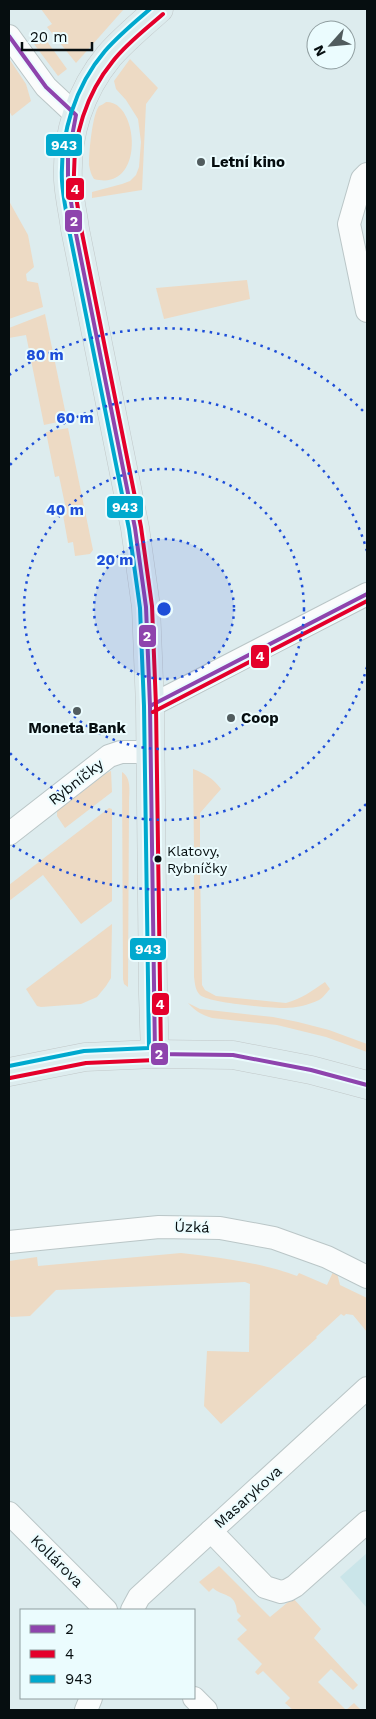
<svg xmlns="http://www.w3.org/2000/svg" width="376" height="1719" font-family="'Work Sans',sans-serif">
<style>
.built{fill:#cae5e9}
.green{fill:#eddac4}
.lines{fill:none;stroke-linecap:round;stroke-linejoin:round}
.minor-casing{stroke:#bac6c7;stroke-width:24}
.major-casing{stroke:#c1c8c9;stroke-width:29}
.minor{stroke:#fafcfc;stroke-width:22}
.major{stroke:#ddecee;stroke-width:28}
.bus-1-casing{stroke:#ebfcfe;stroke-width:8}
.bus-2-casing{stroke:#ebfcfe;stroke-width:8}
.bus-3-casing{stroke:#ebfcfe;stroke-width:8}
.bus-1{stroke:#8e44ad;stroke-width:4}
.bus-2{stroke:#e4002b;stroke-width:4}
.bus-3{stroke:#00a9ce;stroke-width:4}
.ring{fill:none;stroke:#1d4ed8;stroke-width:2.5;stroke-dasharray:2.5 5}
.poi-dot{fill:#515c5e;stroke:#ebfcfe;stroke-width:2}
.bus-dot{fill:#060e10;stroke:#ebfcfe;stroke-width:2}
.labels{text-anchor:middle;dominant-baseline:central;stroke-width:4;stroke-linejoin:round;paint-order:stroke}
.bus-label{font-size:14px;fill:#060e10;stroke:#ebfcfe;text-anchor:start}
.poi-label{font-size:15px;font-weight:bold;fill:#060e10;stroke:#ebfcfe;text-anchor:start}
.street-label{font-size:15px;fill:#060e10;stroke:#ebfcfe}
.centre{fill:#1d4ed8;stroke:#ebfcfe;stroke-width:2.5}
.ring-label{font-size:15px;text-anchor:middle;font-weight:bold;fill:#1d4ed8;stroke:#ebfcfe;stroke-width:4;stroke-linejoin:round;paint-order:stroke}
.line-badge{stroke:#ebfcfe;stroke-width:2}
.badge-label{font-size:14px;text-anchor:middle;font-weight:bold;fill:#fff}
</style>
<rect width="100%" height="100%" fill="#ddecee"/>
<!-- built -->
<path class="built" d="M 367,1553 L 367,1608 L 340,1577 Z"/>
<!-- green -->
<g class="green">
<path d="M 41,9 L 124,9 L 76,63 L 47,27 L 52,24 Z"/>
<path d="M 41,33 L 67,69 L 58,76 L 31,40 Z"/>
<path d="M 130,59 L 158,88 L 146,104 L 142,190 L 92,198 L 92,192 L 122,184 L 130,181 L 136,175 L 139,167 L 141,142 L 138,119 L 126,100 L 116,89 L 114,81 Z"/>
<path d="M 10,60 L 26,84 L 31,101 L 12,116 L 9,111 Z"/>
<path d="M 106,102 C 139,100 146,193 94,179 C 91,175 90,170 89,165 C 89,152 92,116 99,106 C 100,106 105,103 106,102 Z"/>
<path d="M 9,201 L 28,235 L 34,267 L 26,274 L 27,281 L 38,283 L 43,307 L 9,319 Z"/>
<path d="M 247,280 L 250,299 L 164,319 L 156,288 Z"/>
<path d="M 45,314 L 67,420 L 44,425 L 26,335 L 9,338 L 9,328 Z"/>
<path d="M 68,428 L 93,550 L 90,554 L 75,556 L 73,542 L 68,543 L 63,515 L 67,514 L 59,476 L 55,477 L 46,432 Z"/>
<path d="M 193,769 C 204,773 214,779 221,789 L 200,813 L 200,850 L 194,850 Z"/>
<path d="M 111,771 L 112,792 L 65,828 L 57,816 L 57,811 L 105,774 Z"/>
<path d="M 122,772 C 132,778 129,793 129,804 L 128,987 L 124,984 L 123,979 Z"/>
<path d="M 109,808 L 112,809 L 112,901 L 81,924 L 43,875 L 9,901 L 9,885 Z"/>
<path d="M 194,865 L 200,865 L 202,985 L 205,990 L 216,996 L 286,1003 C 301,999 312,991 325,982 L 330,989 C 326,993 323,998 319,1000 C 309,1005 295,1008 285,1008 C 271,1008 209,1003 200,995 C 195,990 195,983 194,977 Z"/>
<path d="M 112,924 L 111,978 L 106,986 L 97,997 L 81,1004 L 41,1007 L 37,1006 L 26,989 Z"/>
<path d="M 188,1003 L 200,1009 L 273,1017 L 298,1022 L 329,1030 L 367,1044 L 367,1052 L 326,1037 L 277,1025 L 212,1018 C 202,1015 195,1011 188,1003 Z"/>
<path d="M 181,1253 C 221,1258 259,1262 297,1276 L 299,1273 L 327,1285 L 333,1272 L 337,1273 L 340,1285 L 367,1298 L 367,1332 L 353,1315 L 346,1314 L 344,1316 L 341,1314 L 316,1337 L 317,1338 L 221,1424 L 204,1406 L 207,1351 L 249,1352 L 250,1284 L 245,1282 L 56,1290 L 30,1316 L 11,1317 L 9,1315 L 9,1261 L 37,1257 L 38,1266 Z"/>
<path d="M 219,1566 L 270,1617 L 293,1598 L 321,1629 L 314,1638 L 358,1685 L 353,1690 L 331,1669 L 318,1682 L 346,1710 L 354,1703 L 361,1710 L 293,1710 L 285,1703 L 290,1698 L 263,1671 L 258,1675 L 255,1672 L 262,1664 L 237,1639 L 247,1630 L 237,1620 L 241,1616 L 237,1612 C 236,1592 222,1597 213,1588 L 209,1592 L 199,1582 Z"/>
</g>
<g class="lines">
<defs>
<g id="minor">
<path d="M 9,36 L 46,87 L 76,115"/>
<path d="M 367,174 L 362,179 L 349,224 L 367,311"/>
<path d="M 150,706 L 367,594"/>
<path d="M 9,834 L 109,756 L 121,752 L 150,752"/>
<path d="M 9,1242 L 159,1227 L 220,1228 L 274,1238 L 327,1257 L 367,1277"/>
<path d="M 9,1513 L 106,1610"/>
<path d="M 211,1531 L 265,1587 L 281,1592 L 288,1590 L 295,1586 L 367,1522"/>
<path d="M 132,1610 L 139,1597 L 367,1388"/>
<path d="M 194,1698 L 206,1710"/>
<path d="M 86,1710 L 91,1698"/>
</g>
<g id="major">
<path d="M 155,1054 L 153,994 L 150,706 L 146,607 L 135,528 L 75,229 C 73,213 69,197 68,180 C 66,135 80,91 109,56 C 124,39 142,24 159,9"/>
<path d="M 9,1072 L 85,1057 L 155,1054 L 233,1055 L 311,1070 L 367,1085"/>
</g>
</defs>
<!-- minor casing -->
<use href="#minor" class="minor-casing"/>
<!-- major casing -->
<use href="#major" class="major-casing"/>
<!-- minor -->
<use href="#minor" class="minor"/>
<!-- major -->
<use href="#major" class="major"/>
<defs>
<g id="bus-1">
<path d="M 9,36 L 46,87 L 76,115 L 68,158 L 68,181 L 75,229 L 135,528 L 146,607 L 150,706 L 155,1054 L 233,1055 L 311,1070 L 367,1085"/>
<path d="M 150,706 L 367,594"/>
</g>
<g id="bus-2">
<path d="M 153,712 L 367,601"/>
<path d="M 10,1078 L 86,1063 L 156,1060 L 160,1058 L 161,1055 L 156,706 L 152,606 L 141,527 L 81,228 C 79,212 75,195 74,179 C 73,136 86,94 113,61 C 127,43 146,29 163,14"/>
</g>
<path id="bus-3" d="M 9,1066 L 84,1051 L 149,1048 L 144,706 L 140,608 L 129,529 L 69,230 C 67,214 63,198 62,181 C 60,135 75,86 105,51 C 119,35 135,22 150,9"/>
</defs>
<!-- bus-1 casing -->
<use href="#bus-1" class="bus-1-casing"/>
<!-- bus-2 casing -->
<use href="#bus-2" class="bus-2-casing"/>
<!-- bus-3 casing -->
<use href="#bus-3" class="bus-3-casing"/>
<!-- bus-1 -->
<use href="#bus-1" class="bus-1"/>
<!-- bus-2 -->
<use href="#bus-2" class="bus-2"/>
<!-- bus-3 -->
<use href="#bus-3" class="bus-3"/>
</g>
<!-- distance rings -->
<circle cx="164" cy="609" r="70" fill="#1d4ed8" fill-opacity=".12"/>
<g class="ring">
<circle cx="164" cy="609" r="70"/>
<circle cx="164" cy="609" r="140"/>
<path d="M367 667A211 211 0 0 1 10 753M10 465A211 211 0 0 1 367 551"/>
<path d="M366 804A281 281 0 0 1 9 843M9 375A281 281 0 0 1 366 414"/>
</g>
<!-- markers -->
<g class="poi-dot">
<circle cx="201" cy="162" r="5"/>
<circle cx="77" cy="711" r="5"/>
<circle cx="231" cy="718" r="5"/>
</g>
<circle class="bus-dot" cx="158" cy="859" r="4.5"/>
<g class="labels">
<!-- bus labels -->
<g class="bus-label">
<text x="167" y="851">Klatovy,<tspan x="167" dy="17">Rybníčky</tspan></text>
</g>
<!-- poi labels -->
<g class="poi-label">
<text x="211" y="162">Letní kino</text>
<text x="241" y="718">Coop</text>
<text x="77" y="728" text-anchor="middle">Moneta Bank</text>
</g>
<!-- street labels -->
<g class="street-label">
<text transform="translate(76 782) rotate(-38)">Rybníčky</text>
<text transform="translate(192 1227) rotate(2)">Úzká</text>
<text transform="translate(248 1497) rotate(-42)">Masarykova</text>
<text transform="translate(57 1561) rotate(45)">Kollárova</text>
</g>
</g>
<circle cx="164" cy="609" r="8" class="centre"/>
<g class="ring-label">
<text x="45" y="360">80 m</text>
<text x="75" y="423">60 m</text>
<text x="65" y="515">40 m</text>
<text x="115" y="565">20 m</text>
</g>
<g class="line-badge">
<rect x="45" y="133" width="38" height="24" rx="5" fill="#00a9ce"/>
<rect x="65" y="177" width="20" height="24" rx="5" fill="#e4002b"/>
<rect x="64" y="209" width="19" height="24" rx="5" fill="#8e44ad"/>
<rect x="106" y="495" width="38" height="24" rx="5" fill="#00a9ce"/>
<rect x="138" y="624" width="19" height="24" rx="5" fill="#8e44ad"/>
<rect x="250" y="644" width="20" height="25" rx="5" fill="#e4002b"/>
<rect x="129" y="937" width="38" height="24" rx="5" fill="#00a9ce"/>
<rect x="151" y="992" width="19" height="24" rx="5" fill="#e4002b"/>
<rect x="150" y="1042" width="19" height="24" rx="5" fill="#8e44ad"/>
</g>
<g class="badge-label">
<text x="64" y="150">943</text>
<text x="75" y="194">4</text>
<text x="74" y="226">2</text>
<text x="125" y="512">943</text>
<text x="147" y="641">2</text>
<text x="260" y="661">4</text>
<text x="148" y="954">943</text>
<text x="160" y="1009">4</text>
<text x="159" y="1059">2</text>
</g>
<!-- border -->
<rect width="376" height="1719" fill="none" stroke="#060e10" stroke-width="20"/>
<!-- legend -->
<rect x="20" y="1609" width="175" height="90" fill="#ebfcfe" stroke="#8f9d9f"/>
<rect x="30" y="1625" width="25" height="8" fill="#8e44ad" stroke="#8f9d9f"/>
<text x="65" y="1634" font-size="15" fill="#060e10">2</text>
<rect x="30" y="1650" width="25" height="8" fill="#e4002b" stroke="#8f9d9f"/>
<text x="65" y="1659" font-size="15" fill="#060e10">4</text>
<rect x="30" y="1675" width="25" height="8" fill="#00a9ce" stroke="#8f9d9f"/>
<text x="65" y="1684" font-size="15" fill="#060e10">943</text>
<!-- north arrow -->
<g transform="translate(331 45) rotate(243)"><circle r="24" fill="#ebfcfe" stroke="#8f9d9f"/>
<path d="M0-4L9 19L0 12L-9 19Z" fill="#515c5e"/>
<text y="-8" font-size="14" font-weight="bold" text-anchor="middle" fill="#060e10">N</text>
</g>
<!-- scale -->
<path d="M22 42v8h70v-8" fill="none" stroke="#060e10" stroke-width="2.5"/>
<text x="30" y="42" font-size="15" fill="#060e10" stroke="#ebfcfe" stroke-width="4" paint-order="stroke">20 m</text>
</svg>
